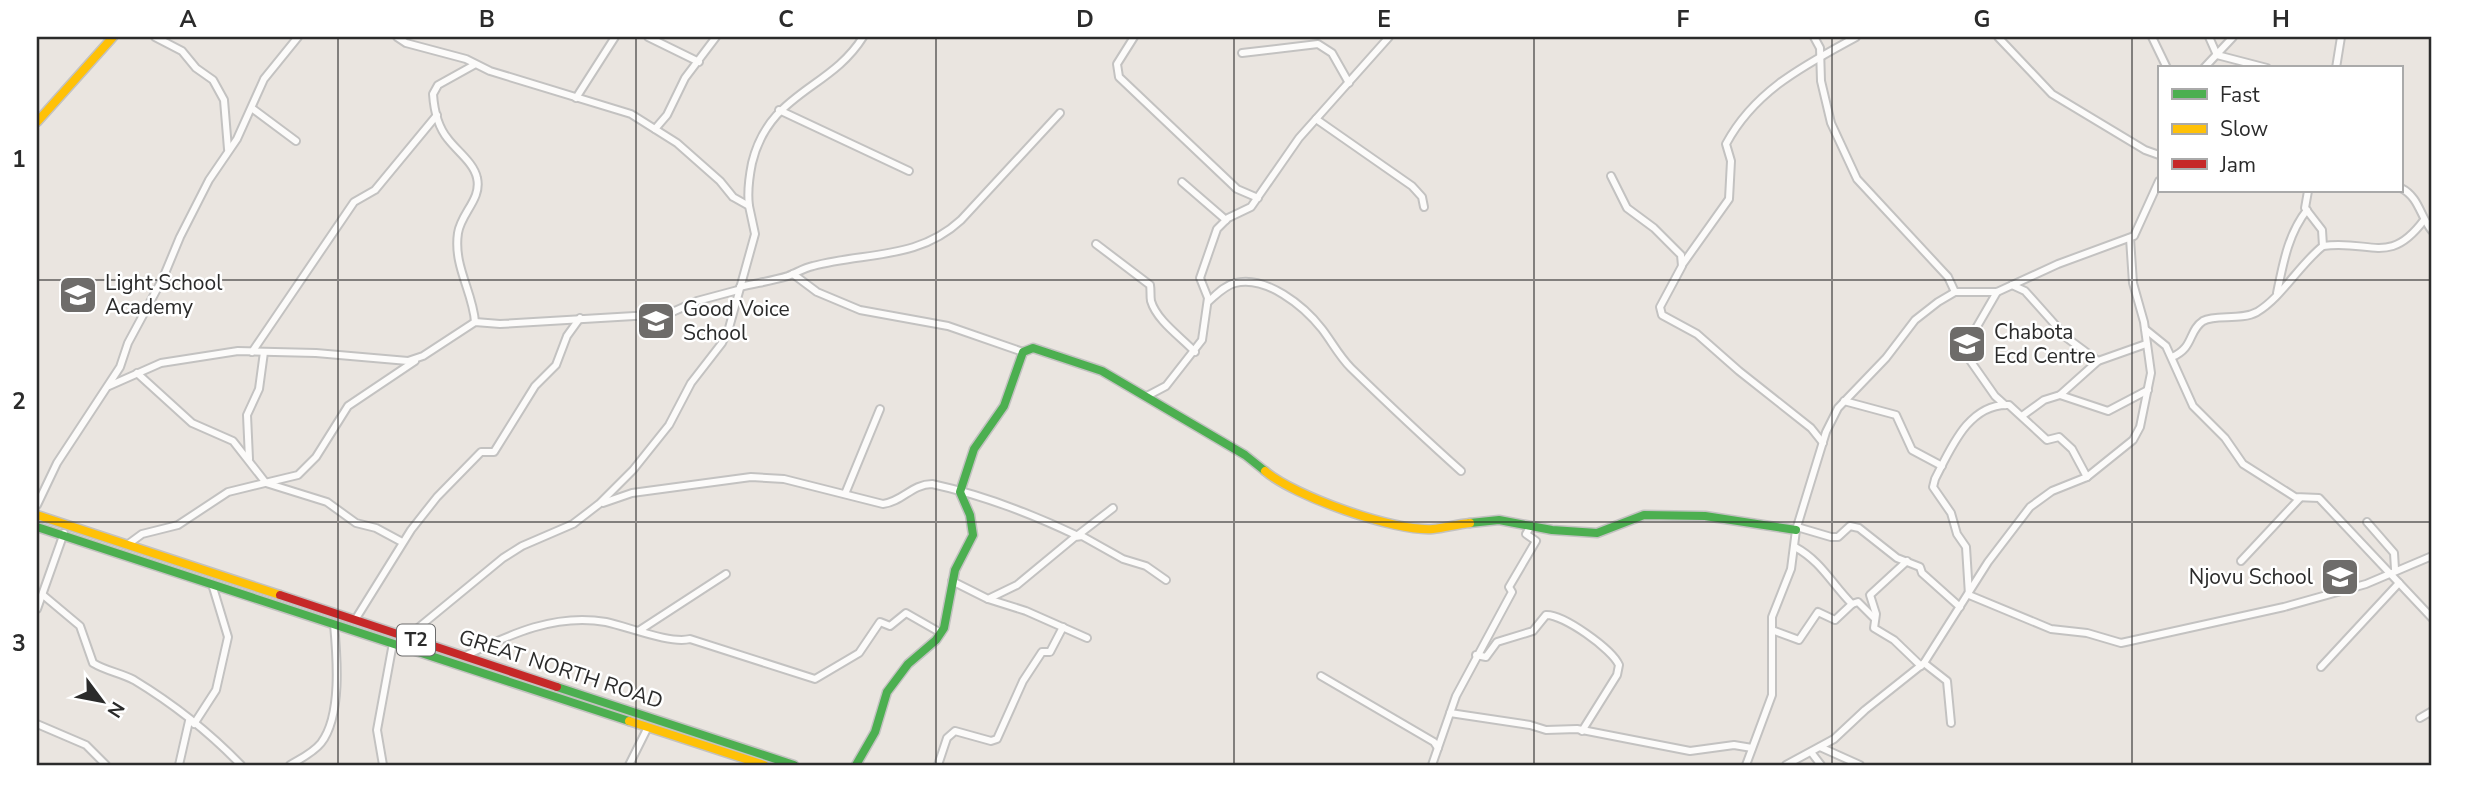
<svg xmlns="http://www.w3.org/2000/svg" width="2469" height="802" font-family="'Nunito Sans',sans-serif">
<style>
.lines{fill:none;stroke-linecap:round;stroke-linejoin:round}
.street-casing{stroke:#c3c2c1;stroke-width:10}
.fast-casing{stroke:#c3c2c1;stroke-width:11}
.slow-casing{stroke:#c3c2c1;stroke-width:11}
.jam-casing{stroke:#c3c2c1;stroke-width:11}
.street{stroke:#fcfbfa;stroke-width:6}
.fast{stroke:#4caf50;stroke-width:8}
.slow{stroke:#ffc107;stroke-width:8}
.jam{stroke:#c62828;stroke-width:8}
.grid{fill:none;stroke:#2b2b2b;stroke-width:2;stroke-opacity:0.55}
.labels{text-anchor:middle;dominant-baseline:central;stroke-width:5;stroke-linejoin:round;paint-order:stroke}
.shield{fill:#fff;stroke:#6b6b6b;stroke-width:2}
.shield-label{font-size:19px;font-weight:bold;fill:#2b2b2b}
.poi-label{font-size:21px;fill:#2b2b2b;stroke:#fff;text-anchor:start}
.street-label{font-size:21px;fill:#2b2b2b;stroke:#fff}
.neatline{fill:none;stroke:#2b2b2b;stroke-width:2.5}
.grid-label{font-size:23px;text-anchor:middle;font-weight:bold;fill:#2b2b2b}
</style>
<rect width="100%" height="100%" fill="#eae5e0"/>
<g class="lines">
<defs>
<g id="street">
<path d="M 155,37 L 182,51 L 196,68 L 213,80 L 224,100 L 228,149"/>
<path d="M 397,37 L 406,43 L 466,59 L 490,71 L 631,114 L 677,143 L 720,181 L 733,197 L 749,206 L 755,234 L 729,328 L 722,343 L 691,383 L 669,425 L 633,470 L 599,504 L 573,524 L 522,546 L 503,558 L 407,637"/>
<path d="M 648,37 L 699,62"/>
<path d="M 1134,37 L 1117,64 L 1119,77 L 1237,189 L 1258,198"/>
<path d="M 1814,37 L 1820,48 L 1821,81 L 1831,123 L 1857,179 L 1948,277 L 1955,292"/>
<path d="M 1998,37 L 2052,94 L 2145,150 L 2159,155"/>
<path d="M 2152,37 L 2167,68"/>
<path d="M 2209,37 L 2217,55 L 2267,68"/>
<path d="M 1242,53 L 1318,44 L 1332,53 L 1349,83"/>
<path d="M 474,65 L 438,85 L 433,94 C 434,109 438,127 448,139 C 457,151 474,163 477,178 C 482,199 461,213 458,233 C 453,266 473,292 475,322"/>
<path d="M 2204,68 L 2233,37"/>
<path d="M 2336,68 L 2341,37"/>
<path d="M 576,98 L 615,37"/>
<path d="M 253,109 L 296,141"/>
<path d="M 779,110 L 909,171"/>
<path d="M 1316,119 L 1412,186 L 1422,197 L 1424,207"/>
<path d="M 655,129 L 667,115 L 685,78 L 716,37"/>
<path d="M 1611,176 L 1627,208 L 1654,228 L 1681,255 L 1682,266 L 1660,307 L 1662,315 L 1697,334 L 1739,371 L 1811,428 L 1823,443"/>
<path d="M 1182,182 L 1226,220"/>
<path d="M 2401,188 C 2419,197 2420,216 2432,231"/>
<path d="M 2308,191 L 2305,208 L 2322,230 L 2323,246"/>
<path d="M 749,206 C 747,191 749,178 752,163 C 769,92 830,90 863,37"/>
<path d="M 1096,244 L 1150,285 C 1151,290 1150,296 1151,301 C 1157,321 1181,337 1195,352"/>
<path d="M 1682,265 L 1729,199 L 1731,161 L 1726,144 C 1755,90 1805,65 1856,37"/>
<path d="M 793,274 L 817,292 L 860,310 L 948,326 L 1023,352"/>
<path d="M 2012,285 L 2025,291 L 2067,338 L 2098,361"/>
<path d="M 740,287 C 756,283 772,281 788,276 C 796,273 804,268 813,266 C 866,252 918,260 961,220 L 1060,113"/>
<path d="M 1997,292 L 1975,330 L 1967,356 L 1995,396 L 2005,405"/>
<path d="M 2277,293 C 2283,264 2288,234 2307,210"/>
<path d="M 1209,301 C 1217,294 1224,286 1235,283 C 1266,275 1304,306 1322,329 C 1332,342 1339,356 1351,368 C 1387,403 1423,437 1461,471"/>
<path d="M 2145,329 L 2166,346 L 2193,406 L 2225,438 L 2243,464 L 2295,497 L 2319,498 L 2432,618"/>
<path d="M 252,352 L 354,202 L 375,190 L 437,115"/>
<path d="M 2172,357 C 2194,348 2188,331 2203,321 C 2216,314 2240,321 2257,312 C 2281,298 2300,264 2323,246 C 2370,239 2389,267 2424,220"/>
<path d="M 137,373 L 192,423 L 233,441 L 266,483 L 327,502 L 356,523 L 376,528 L 402,542"/>
<path d="M 109,386 L 161,363 L 238,351 L 316,353 L 408,361 L 423,356 L 475,322 L 500,324 L 668,314 L 697,301 L 738,290"/>
<path d="M 2060,395 L 2108,411 L 2148,390"/>
<path d="M 1147,396 L 1166,386 L 1202,340 L 1208,298 L 1200,278 L 1217,229 L 1228,218 L 1251,207 L 1299,138 L 1389,37"/>
<path d="M 1844,401 L 1896,415 L 1912,450 L 1942,466"/>
<path d="M 2022,416 L 2044,400 L 2060,395 L 2098,361 L 2146,344"/>
<path d="M 249,459 L 247,415 L 259,389 L 264,352"/>
<path d="M 2087,477 L 2072,449 L 2059,437 L 2047,440 L 2009,405 C 1969,403 1951,448 1935,479 L 1933,487 L 1951,513 L 1957,534 L 1966,547 L 1969,595 L 2051,629 L 2087,633 L 2121,643 L 2284,607 L 2366,584 L 2432,556"/>
<path d="M 845,494 L 880,409"/>
<path d="M 603,503 L 632,493 L 751,477 L 784,479 L 883,504 C 902,502 912,484 932,484 C 983,495 1034,515 1078,536"/>
<path d="M 37,505 L 57,463 L 120,367 L 128,343 L 163,278 L 180,237 L 209,180 L 237,139 L 264,79 L 298,37"/>
<path d="M 2367,522 L 2394,553 L 2395,569"/>
<path d="M 1797,527 L 1831,537 L 1838,537 L 1850,526 L 1859,528 L 1897,558 L 1920,567 L 1922,573 L 1960,607"/>
<path d="M 1078,535 L 1113,508"/>
<path d="M 127,545 L 142,534 L 178,525 L 228,492 L 298,475 L 316,457 L 348,406 L 415,361"/>
<path d="M 1795,547 C 1821,561 1832,584 1852,604 L 1858,602 L 1875,619"/>
<path d="M 1907,561 L 1870,595 L 1876,614 L 1874,628 L 1894,640 L 1921,666"/>
<path d="M 2241,561 L 2300,498"/>
<path d="M 952,581 L 988,599 L 1017,585 L 1075,537 L 1082,536 L 1123,559 L 1146,566 L 1166,580"/>
<path d="M 43,595 L 80,626 L 93,663 C 106,671 121,673 134,680 C 172,703 210,733 241,765"/>
<path d="M 988,599 L 1026,611 L 1087,638"/>
<path d="M 37,609 L 64,533"/>
<path d="M 355,620 L 411,530 L 437,497 L 481,452 L 494,452 L 535,386 L 556,365 L 567,336 L 580,318"/>
<path d="M 640,630 L 726,574"/>
<path d="M 1772,630 L 1799,640 L 1818,612 L 1835,620 L 1852,604"/>
<path d="M 467,655 C 511,634 556,613 606,622 C 629,627 670,644 690,639 L 815,679 L 859,653 L 880,622 L 890,626 L 906,613 L 941,633"/>
<path d="M 1476,655 L 1486,657 L 1497,642 L 1533,631 L 1546,615 C 1563,614 1612,649 1619,665 L 1617,675 L 1582,731"/>
<path d="M 1924,663 L 1947,681 L 1951,723"/>
<path d="M 2321,667 L 2399,583"/>
<path d="M 1321,676 L 1434,742 L 1438,748"/>
<path d="M 1450,713 L 1530,725 L 1546,730 L 1577,729 L 1690,751 L 1734,745 L 1752,748"/>
<path d="M 2420,718 L 2432,711"/>
<path d="M 37,724 L 86,745 L 106,765"/>
<path d="M 194,724 L 216,690 L 228,637 L 212,584"/>
<path d="M 1820,747 L 1860,765"/>
<path d="M 1811,752 L 1821,765"/>
<path d="M 179,765 L 189,721"/>
<path d="M 290,765 C 300,759 313,753 321,743 C 342,716 337,657 334,624"/>
<path d="M 383,765 L 377,730 L 393,643"/>
<path d="M 629,765 L 648,727"/>
<path d="M 938,765 L 947,738 L 955,731 L 991,741 L 997,739 L 1023,681 L 1042,652 L 1050,652 L 1063,627"/>
<path d="M 1432,765 L 1456,696 L 1512,592 L 1509,587 L 1536,541 L 1526,534 L 1531,526"/>
<path d="M 1746,765 L 1772,695 L 1772,617 L 1791,569 L 1796,530 L 1826,432 L 1838,408 L 1886,358 L 1915,320 L 1938,302 L 1955,292 L 1997,292 L 2058,264 L 2134,236 L 2159,181"/>
<path d="M 1786,765 L 1834,739 L 1865,710 L 1924,663 L 1988,562 L 2030,507 L 2052,491 L 2087,477 L 2133,440 L 2140,427 L 2151,373 L 2144,322 L 2133,283 L 2130,238"/>
</g>
<g id="fast">
<path d="M 1470,523 L 1499,520 L 1552,530 L 1597,533 L 1644,515 L 1705,516 L 1796,530"/>
<path d="M 37,527 L 629,721"/>
<path d="M 557,687 L 794,765"/>
<path d="M 856,765 L 875,732 L 887,692 L 908,664 L 936,640 L 944,628 L 955,570 L 973,535 L 970,515 L 960,492 L 974,449 L 1004,406 L 1023,352 L 1033,348 L 1102,371 L 1245,455 L 1265,471"/>
</g>
<g id="slow">
<path d="M 37,122 L 113,37"/>
<path d="M 1265,471 C 1294,496 1395,532 1433,529 C 1445,528 1457,524 1470,523"/>
<path d="M 37,515 L 280,595"/>
<path d="M 629,721 L 764,765"/>
</g>
<path id="jam" d="M 280,595 L 557,687"/>
</defs>
<!-- street casing -->
<use href="#street" class="street-casing"/>
<!-- fast casing -->
<use href="#fast" class="fast-casing"/>
<!-- slow casing -->
<use href="#slow" class="slow-casing"/>
<!-- jam casing -->
<use href="#jam" class="jam-casing"/>
<!-- street -->
<use href="#street" class="street"/>
<!-- fast -->
<use href="#fast" class="fast"/>
<!-- slow -->
<use href="#slow" class="slow"/>
<!-- jam -->
<use href="#jam" class="jam"/>
</g>
<!-- grid -->
<path class="grid" d="M 338,37 L 338,765M 636,37 L 636,765M 936,37 L 936,765M 1234,37 L 1234,765M 1534,37 L 1534,765M 1832,37 L 1832,765M 2132,37 L 2132,765M 37,280 L 2432,280M 37,522 L 2432,522"/>
<!-- icons -->
<defs>
<symbol id="school-square" viewBox="-11 -11 22 22"><rect x="-9" y="-9" width="18" height="18" rx="4" fill="#6e6c6a" stroke="#fff"/><path d="M0-5L7-2L0 1L-7-2ZM-4 1L0 2.5L4 1V4Q0 6-4 4Z" fill="#fff"/></symbol>
</defs>
<g fill-rule="evenodd">
<use href="#school-square" x="56" y="273" width="44" height="44"/>
<use href="#school-square" x="634" y="299" width="44" height="44"/>
<use href="#school-square" x="1945" y="322" width="44" height="44"/>
<use href="#school-square" x="2318" y="555" width="44" height="44"/>
</g>
<g class="labels">
<!-- shield labels -->
<rect class="shield" x="397" y="624.5" width="38" height="31" rx="5"/>
<g class="shield-label">
<text x="416" y="640">T2</text>
</g>
<!-- poi labels -->
<g class="poi-label">
<text x="105" y="283">Light School<tspan x="105" dy="24">Academy</tspan></text>
<text x="683" y="309">Good Voice<tspan x="683" dy="24">School</tspan></text>
<text x="1994" y="332">Chabota<tspan x="1994" dy="24">Ecd Centre</tspan></text>
<text x="2313" y="577" text-anchor="end">Njovu School</text>
</g>
<!-- street labels -->
<g class="street-label">
<text transform="translate(561 669) rotate(18)">GREAT NORTH ROAD</text>
</g>
</g>
<!-- border -->
<rect width="2469" height="802" fill="none" stroke="#ffffff" stroke-width="77"/>
<!-- legend -->
<rect x="2158" y="66" width="245" height="126" fill="#ffffff" stroke="#aaaaaa" stroke-width="2"/>
<rect x="2172" y="89" width="35" height="10" fill="#4caf50" stroke="#aaaaaa" stroke-width="2"/>
<text x="2220" y="102" font-size="21" fill="#2b2b2b">Fast</text>
<rect x="2172" y="124" width="35" height="10" fill="#ffc107" stroke="#aaaaaa" stroke-width="2"/>
<text x="2220" y="136" font-size="21" fill="#2b2b2b">Slow</text>
<rect x="2172" y="159" width="35" height="10" fill="#c62828" stroke="#aaaaaa" stroke-width="2"/>
<text x="2220" y="172" font-size="21" fill="#2b2b2b">Jam</text>
<!-- north arrow -->
<g transform="translate(102 701) rotate(122)" stroke="#ffffff" stroke-width="5" paint-order="stroke">
<path d="M0-5L12 26L0 18L-12 26Z" fill="#2b2b2b"/>
<text y="-10" font-size="19" font-weight="bold" text-anchor="middle" fill="#2b2b2b">N</text>
</g>
<rect x="38" y="38" width="2392" height="726" class="neatline"/>
<g class="grid-label">
<text x="188" y="27">A</text>
<text x="487" y="27">B</text>
<text x="786" y="27">C</text>
<text x="1085" y="27">D</text>
<text x="1384" y="27">E</text>
<text x="1683" y="27">F</text>
<text x="1982" y="27">G</text>
<text x="2281" y="27">H</text>
<text x="19" y="167">1</text>
<text x="19" y="409">2</text>
<text x="19" y="651">3</text>
</g>
</svg>
